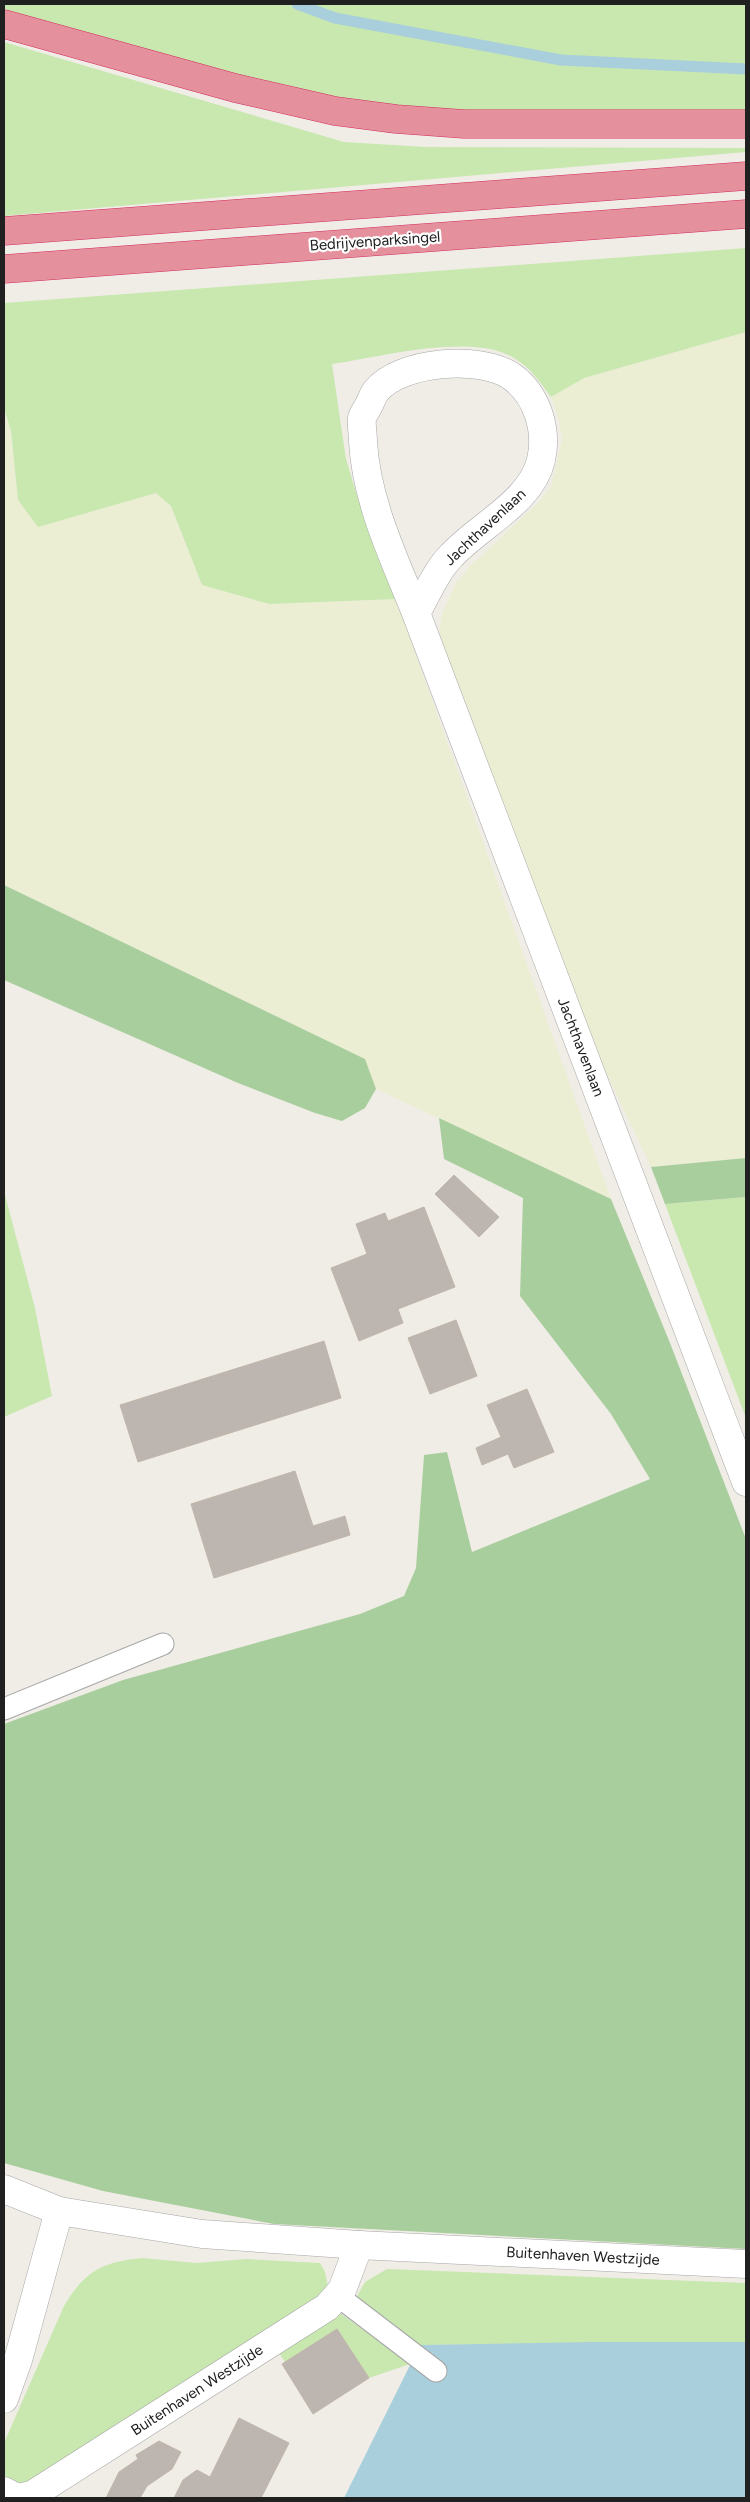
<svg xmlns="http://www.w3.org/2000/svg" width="750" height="2502" font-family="Figtree,sans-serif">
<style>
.farmland{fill:#ebeed3}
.grass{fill:#c8e8af}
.forest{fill:#a9ce9d}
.water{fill:#a9cedc}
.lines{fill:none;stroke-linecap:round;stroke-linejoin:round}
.stream{stroke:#a9cedc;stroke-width:11}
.building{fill:#bdb6b0;stroke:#c1b5a9}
.lane-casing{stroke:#a7a7a7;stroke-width:23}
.street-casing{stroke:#a7a7a7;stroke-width:29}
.highway-casing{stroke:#d52c5e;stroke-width:29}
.lane{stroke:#fff;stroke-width:21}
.street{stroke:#fff;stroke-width:28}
.highway{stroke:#e4919d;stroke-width:28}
.labels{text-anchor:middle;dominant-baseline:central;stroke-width:4.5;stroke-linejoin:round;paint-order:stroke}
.street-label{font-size:15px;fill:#202020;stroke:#fff}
</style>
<rect width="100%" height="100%" fill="#f0ede7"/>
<!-- farmland -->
<g class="farmland">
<path d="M 746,332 L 746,1158 L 651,1167 L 593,1045 L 448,668 L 439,633 L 442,614 L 456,583 L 470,566 L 538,503 L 551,486 L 562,440 L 559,421 L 551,397 L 584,378 Z"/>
<path d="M 4,408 L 11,431 L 18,500 L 38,527 L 156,493 L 171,506 L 202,585 L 269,604 L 396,599 L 611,1199 L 376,1089 L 365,1059 L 4,885 Z"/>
</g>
<!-- grass -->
<g class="grass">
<path d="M 4,4 L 746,4 L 746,115 L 550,115 L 391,108 L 293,91 L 4,13 Z"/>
<path d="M 4,42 L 344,142 L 426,147 L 746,148 L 746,152 L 4,216 Z"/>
<path d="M 746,248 L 746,332 L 584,378 L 551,397 C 540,382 531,368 514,358 C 473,332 380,357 332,364 L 346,459 L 358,499 L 396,599 L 269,604 L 202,585 L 171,506 L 156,493 L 38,527 L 18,500 L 11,431 L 4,408 L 4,303 Z"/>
<path d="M 4,1191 L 35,1308 L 52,1396 L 4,1417 Z"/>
<path d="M 746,1197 L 746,1418 L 665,1204 Z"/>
<path d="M 142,2258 L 197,2263 L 246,2259 L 320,2263 L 325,2272 L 328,2287 L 322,2296 L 25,2484 L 11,2482 L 4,2478 L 4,2443 L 64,2306 C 85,2271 102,2262 142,2258 Z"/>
<path d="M 387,2269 L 746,2283 L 746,2342 L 420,2345 L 356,2298 L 365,2282 Z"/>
<path d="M 340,2313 L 410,2364 L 369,2378 L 337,2329 L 285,2362 L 277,2350 Z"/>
</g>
<!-- forest -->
<g class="forest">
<path d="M 4,885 L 365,1059 L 376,1089 L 365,1108 L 342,1121 L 315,1113 L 238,1083 L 4,980 Z"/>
<path d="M 439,1118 L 611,1199 L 670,1343 L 746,1539 L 746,2249 L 274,2224 L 103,2191 L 4,2163 L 4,1724 L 123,1680 L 360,1614 L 404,1596 L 416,1568 L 424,1455 L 447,1452 L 472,1552 L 650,1479 L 611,1414 L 520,1296 L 523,1198 L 444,1159 Z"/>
<path d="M 746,1158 L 746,1197 L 665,1204 L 651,1167 Z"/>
</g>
<!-- water -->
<path class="water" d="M 593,2342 L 746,2342 L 746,2498 L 344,2498 L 420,2345 Z"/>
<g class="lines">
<!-- stream -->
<path class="stream" d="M 297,4 L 335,18 L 561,60 L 746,69"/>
</g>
<!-- building -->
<g class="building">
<path d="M 454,1175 L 499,1217 L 479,1237 L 435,1194 Z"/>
<path d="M 424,1207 L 455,1287 L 398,1309 L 403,1323 L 359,1341 L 331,1268 L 367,1254 L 356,1224 L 385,1213 L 388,1221 Z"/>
<path d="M 456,1320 L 477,1376 L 430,1394 L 408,1338 Z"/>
<path d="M 324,1341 L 341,1398 L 138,1462 L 120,1405 Z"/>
<path d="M 527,1389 L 554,1452 L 514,1468 L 508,1454 L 482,1465 L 476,1448 L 501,1437 L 487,1405 Z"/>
<path d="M 295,1471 L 313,1526 L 345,1516 L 350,1535 L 214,1578 L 191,1504 Z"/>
<path d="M 337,2329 L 369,2378 L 313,2414 L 282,2364 Z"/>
<path d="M 239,2418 L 289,2443 L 261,2498 L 174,2498 L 183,2480 L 197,2470 L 210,2477 Z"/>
<path d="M 159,2441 L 181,2452 L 172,2469 L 147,2486 L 140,2498 L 106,2498 L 119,2472 L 138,2459 L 136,2455 Z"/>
</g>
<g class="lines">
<defs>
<g id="lane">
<path d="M 4,1709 L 163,1644"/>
<path d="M 338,2296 L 436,2371"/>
</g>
<g id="street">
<path d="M 416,613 C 394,558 366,501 363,441 C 363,434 361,425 362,418 C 363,414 367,409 369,405 C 371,401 373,395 376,391 C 401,361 479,355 511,376 C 537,394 548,430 541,460 C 532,501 479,526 452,555 C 436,571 427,594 416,613 L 746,1482"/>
<path d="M 4,2189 L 59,2211 L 202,2234 L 359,2245 L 746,2264"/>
<path d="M 4,2399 L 18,2360 L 59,2211"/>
<path d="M 4,2491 L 17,2498 L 32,2495 L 327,2307 L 342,2290 L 359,2245"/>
</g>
<g id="highway">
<path d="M 4,24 L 235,88 L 335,111 L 396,119 L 464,124 L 746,124"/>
<path d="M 4,231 L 746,176"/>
<path d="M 4,269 L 746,214"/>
</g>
</defs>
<!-- lane casing -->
<use href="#lane" class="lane-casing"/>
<!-- street casing -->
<use href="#street" class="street-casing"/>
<!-- highway casing -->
<use href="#highway" class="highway-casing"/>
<!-- lane -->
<use href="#lane" class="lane"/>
<!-- street -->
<use href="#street" class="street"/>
<!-- highway -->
<use href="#highway" class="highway"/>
</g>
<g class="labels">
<!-- street labels -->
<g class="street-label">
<text transform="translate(375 241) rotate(-4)">Bedrijvenparksingel</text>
<text transform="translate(485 527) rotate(-43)">Jachthavenlaan</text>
<text transform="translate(581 1047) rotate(69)">Jachthavenlaan</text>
<text transform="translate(583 2256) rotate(3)">Buitenhaven Westzijde</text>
<text transform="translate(197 2390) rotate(-33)">Buitenhaven Westzijde</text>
</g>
</g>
<!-- border -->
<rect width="750" height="2502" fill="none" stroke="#202020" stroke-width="10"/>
</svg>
